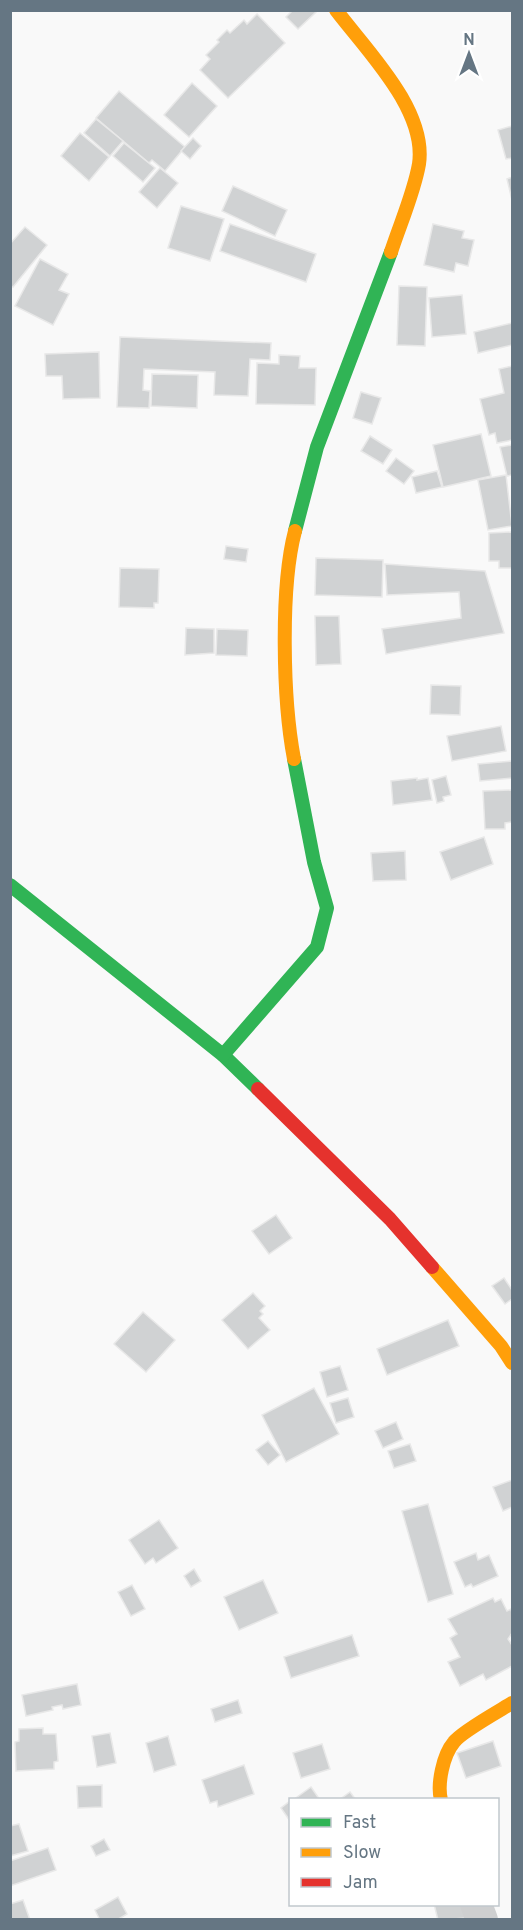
<svg xmlns="http://www.w3.org/2000/svg" width="523" height="1930" font-family="Overpass,sans-serif">
<style>
.building{fill:#d0d2d3;stroke:#e8e8e8;stroke-width:1.5}
.lines{fill:none;stroke-linecap:round;stroke-linejoin:round}
.street{stroke:#cecfd0;stroke-width:32}
.fast{stroke:#30b455;stroke-width:14}
.slow{stroke:#ff9f0a;stroke-width:14}
.jam{stroke:#e5322d;stroke-width:14}
</style>
<rect width="100%" height="100%" fill="#f9f9f9"/>
<!-- building -->
<g class="building">
<path d="M 293,10 L 315,10 L 316,12 L 298,29 L 286,17 Z"/>
<path d="M 257,14 L 285,43 L 228,98 L 200,70 L 210,59 L 206,55 L 219,42 L 217,40 L 227,30 L 230,33 L 244,20 L 247,24 Z"/>
<path d="M 192,83 L 217,106 L 189,137 L 164,115 Z"/>
<path d="M 119,91 L 185,147 L 165,171 L 152,160 L 149,163 L 96,118 Z"/>
<path d="M 96,119 L 123,141 L 110,156 L 84,133 Z"/>
<path d="M 512,126 L 512,158 L 506,159 L 498,130 Z"/>
<path d="M 80,133 L 109,157 L 89,181 L 61,156 Z"/>
<path d="M 193,138 L 201,146 L 190,159 L 181,151 Z"/>
<path d="M 124,143 L 155,168 L 143,182 L 113,156 Z"/>
<path d="M 160,168 L 178,183 L 157,208 L 139,192 Z"/>
<path d="M 512,177 L 512,200 L 507,179 Z"/>
<path d="M 233,186 L 287,210 L 275,236 L 222,211 Z"/>
<path d="M 181,206 L 224,219 L 210,261 L 168,248 Z"/>
<path d="M 230,224 L 316,254 L 306,282 L 220,251 Z"/>
<path d="M 433,224 L 464,231 L 462,238 L 474,240 L 468,266 L 456,263 L 454,272 L 424,265 Z"/>
<path d="M 25,227 L 47,245 L 13,287 L 10,285 L 10,244 Z"/>
<path d="M 40,259 L 68,274 L 59,290 L 69,294 L 53,325 L 15,306 Z"/>
<path d="M 399,286 L 427,287 L 425,346 L 397,345 Z"/>
<path d="M 462,295 L 466,334 L 432,337 L 429,298 Z"/>
<path d="M 512,323 L 512,345 L 478,353 L 474,332 Z"/>
<path d="M 120,337 L 271,343 L 270,360 L 250,359 L 248,396 L 214,395 L 215,372 L 144,369 L 143,390 L 150,391 L 149,408 L 117,407 Z"/>
<path d="M 99,352 L 100,398 L 63,399 L 62,376 L 46,376 L 45,354 Z"/>
<path d="M 279,355 L 300,356 L 299,368 L 316,368 L 315,405 L 256,404 L 257,363 L 279,364 Z"/>
<path d="M 512,366 L 512,440 L 497,443 L 495,433 L 489,435 L 480,399 L 504,393 L 499,369 Z"/>
<path d="M 152,374 L 198,375 L 197,408 L 151,406 Z"/>
<path d="M 361,392 L 381,398 L 372,424 L 353,418 Z"/>
<path d="M 481,434 L 491,476 L 443,487 L 433,445 Z"/>
<path d="M 370,436 L 392,450 L 383,464 L 361,451 Z"/>
<path d="M 512,445 L 512,475 L 507,476 L 500,447 Z"/>
<path d="M 396,458 L 414,471 L 404,484 L 386,471 Z"/>
<path d="M 437,471 L 442,487 L 416,493 L 412,477 Z"/>
<path d="M 506,475 L 512,526 L 488,530 L 478,480 Z"/>
<path d="M 512,532 L 512,568 L 499,568 L 499,561 L 489,561 L 489,533 Z"/>
<path d="M 226,546 L 248,549 L 246,562 L 224,559 Z"/>
<path d="M 316,558 L 383,560 L 382,597 L 315,595 Z"/>
<path d="M 385,564 L 485,571 L 504,633 L 386,654 L 382,629 L 461,618 L 459,592 L 387,595 Z"/>
<path d="M 120,568 L 159,569 L 158,603 L 154,603 L 154,608 L 119,607 Z"/>
<path d="M 315,616 L 339,616 L 341,664 L 316,665 Z"/>
<path d="M 186,628 L 214,629 L 214,653 L 185,655 Z"/>
<path d="M 217,629 L 248,630 L 247,656 L 216,655 Z"/>
<path d="M 431,685 L 461,686 L 460,715 L 430,714 Z"/>
<path d="M 501,726 L 506,751 L 452,761 L 447,736 Z"/>
<path d="M 512,761 L 512,778 L 480,781 L 478,764 Z"/>
<path d="M 446,776 L 451,795 L 443,797 L 444,801 L 437,803 L 432,780 Z"/>
<path d="M 417,778 L 417,780 L 428,778 L 432,800 L 393,805 L 391,781 Z"/>
<path d="M 512,790 L 512,822 L 505,823 L 505,829 L 485,829 L 483,791 Z"/>
<path d="M 484,837 L 493,864 L 451,880 L 440,852 Z"/>
<path d="M 405,851 L 406,880 L 373,881 L 371,853 Z"/>
<path d="M 276,1215 L 292,1238 L 269,1254 L 252,1231 Z"/>
<path d="M 504,1278 L 512,1290 L 512,1299 L 505,1304 L 492,1286 Z"/>
<path d="M 253,1293 L 265,1306 L 260,1311 L 263,1314 L 259,1318 L 270,1330 L 248,1349 L 222,1320 Z"/>
<path d="M 143,1312 L 175,1340 L 146,1372 L 114,1344 Z"/>
<path d="M 448,1320 L 459,1346 L 387,1375 L 377,1349 Z"/>
<path d="M 340,1366 L 348,1390 L 327,1397 L 320,1372 Z"/>
<path d="M 314,1388 L 339,1434 L 286,1462 L 262,1415 Z"/>
<path d="M 348,1398 L 354,1417 L 336,1423 L 330,1403 Z"/>
<path d="M 396,1422 L 403,1439 L 383,1448 L 375,1431 Z"/>
<path d="M 268,1441 L 280,1455 L 268,1465 L 256,1450 Z"/>
<path d="M 410,1444 L 416,1461 L 394,1468 L 388,1451 Z"/>
<path d="M 512,1480 L 512,1507 L 503,1511 L 493,1487 Z"/>
<path d="M 428,1504 L 453,1594 L 428,1602 L 402,1511 Z"/>
<path d="M 159,1520 L 178,1548 L 156,1563 L 153,1558 L 145,1564 L 129,1540 Z"/>
<path d="M 476,1553 L 478,1560 L 489,1555 L 498,1576 L 473,1587 L 471,1584 L 465,1587 L 454,1562 Z"/>
<path d="M 194,1569 L 201,1581 L 191,1587 L 184,1576 Z"/>
<path d="M 263,1580 L 278,1613 L 239,1630 L 224,1597 Z"/>
<path d="M 132,1585 L 145,1609 L 131,1616 L 118,1592 Z"/>
<path d="M 493,1598 L 495,1602 L 501,1599 L 507,1611 L 511,1609 L 512,1613 L 512,1633 L 508,1639 L 512,1645 L 512,1666 L 486,1680 L 483,1674 L 460,1686 L 448,1662 L 460,1657 L 450,1638 L 457,1634 L 448,1619 Z"/>
<path d="M 352,1635 L 359,1656 L 291,1678 L 284,1657 Z"/>
<path d="M 77,1684 L 81,1705 L 63,1709 L 62,1705 L 52,1707 L 53,1710 L 26,1716 L 22,1695 Z"/>
<path d="M 238,1700 L 242,1713 L 215,1722 L 211,1709 Z"/>
<path d="M 43,1728 L 43,1734 L 56,1734 L 58,1761 L 54,1762 L 54,1769 L 16,1771 L 15,1742 L 19,1741 L 19,1729 Z"/>
<path d="M 110,1733 L 116,1763 L 97,1767 L 92,1736 Z"/>
<path d="M 168,1736 L 176,1765 L 154,1772 L 146,1743 Z"/>
<path d="M 493,1741 L 501,1766 L 466,1778 L 457,1753 Z"/>
<path d="M 322,1744 L 330,1769 L 301,1778 L 293,1753 Z"/>
<path d="M 244,1765 L 254,1794 L 218,1807 L 217,1801 L 210,1803 L 202,1780 Z"/>
<path d="M 102,1785 L 102,1807 L 78,1808 L 77,1786 Z"/>
<path d="M 311,1787 L 320,1800 L 293,1800 Z"/>
<path d="M 350,1792 L 356,1800 L 339,1800 Z"/>
<path d="M 290,1801 L 290,1821 L 281,1808 Z"/>
<path d="M 19,1824 L 28,1851 L 10,1856 L 10,1826 Z"/>
<path d="M 104,1839 L 110,1850 L 96,1856 L 91,1846 Z"/>
<path d="M 48,1848 L 56,1870 L 10,1886 L 10,1861 Z"/>
<path d="M 118,1897 L 127,1914 L 117,1920 L 100,1920 L 95,1910 Z"/>
<path d="M 23,1900 L 30,1920 L 10,1920 L 10,1904 Z"/>
<path d="M 434,1904 L 463,1904 L 467,1918 L 438,1920 Z"/>
</g>
<g class="lines">
<!-- street -->
<path class="street" d="M 476,1904 L 482,1920"/>
<!-- fast -->
<g class="fast">
<path d="M 295,531 L 317,447 L 391,252"/>
<path d="M 10,885 L 223,1055 L 258,1089"/>
<path d="M 223,1055 L 317,947 L 327,908 L 314,862 L 294,759"/>
</g>
<!-- slow -->
<g class="slow">
<path d="M 336,10 C 367,51 427,110 419,164 C 414,193 400,224 391,252"/>
<path d="M 294,759 C 283,701 280,588 295,531"/>
<path d="M 432,1267 L 501,1346 L 512,1363"/>
<path d="M 441,1800 C 437,1784 443,1755 454,1742 C 461,1732 499,1711 512,1703"/>
</g>
<!-- jam -->
<path class="jam" d="M 258,1089 L 390,1219 L 432,1267"/>
</g>
<!-- border -->
<rect width="523" height="1930" fill="none" stroke="#657683" stroke-width="24"/>
<!-- legend -->
<rect x="289" y="1798" width="210" height="108" fill="#ffffff" stroke="#c1c8cd" stroke-width="1.5"/>
<rect x="301" y="1818" width="30" height="9" fill="#30b455" stroke="#c1c8cd" stroke-width="1.5"/>
<text x="343" y="1828" font-size="18" fill="#657683">Fast</text>
<rect x="301" y="1848" width="30" height="9" fill="#ff9f0a" stroke="#c1c8cd" stroke-width="1.5"/>
<text x="343" y="1858" font-size="18" fill="#657683">Slow</text>
<rect x="301" y="1878" width="30" height="9" fill="#e5322d" stroke="#c1c8cd" stroke-width="1.5"/>
<text x="343" y="1888" font-size="18" fill="#657683">Jam</text>
<!-- north arrow -->
<g transform="translate(469 54)" stroke="#ffffff" stroke-width="4.5" paint-order="stroke">
<path d="M0-4.5L10 22L0 15L-10 22Z" fill="#657683"/>
<text y="-9" font-size="16" font-weight="bold" text-anchor="middle" fill="#657683">N</text>
</g>
</svg>
